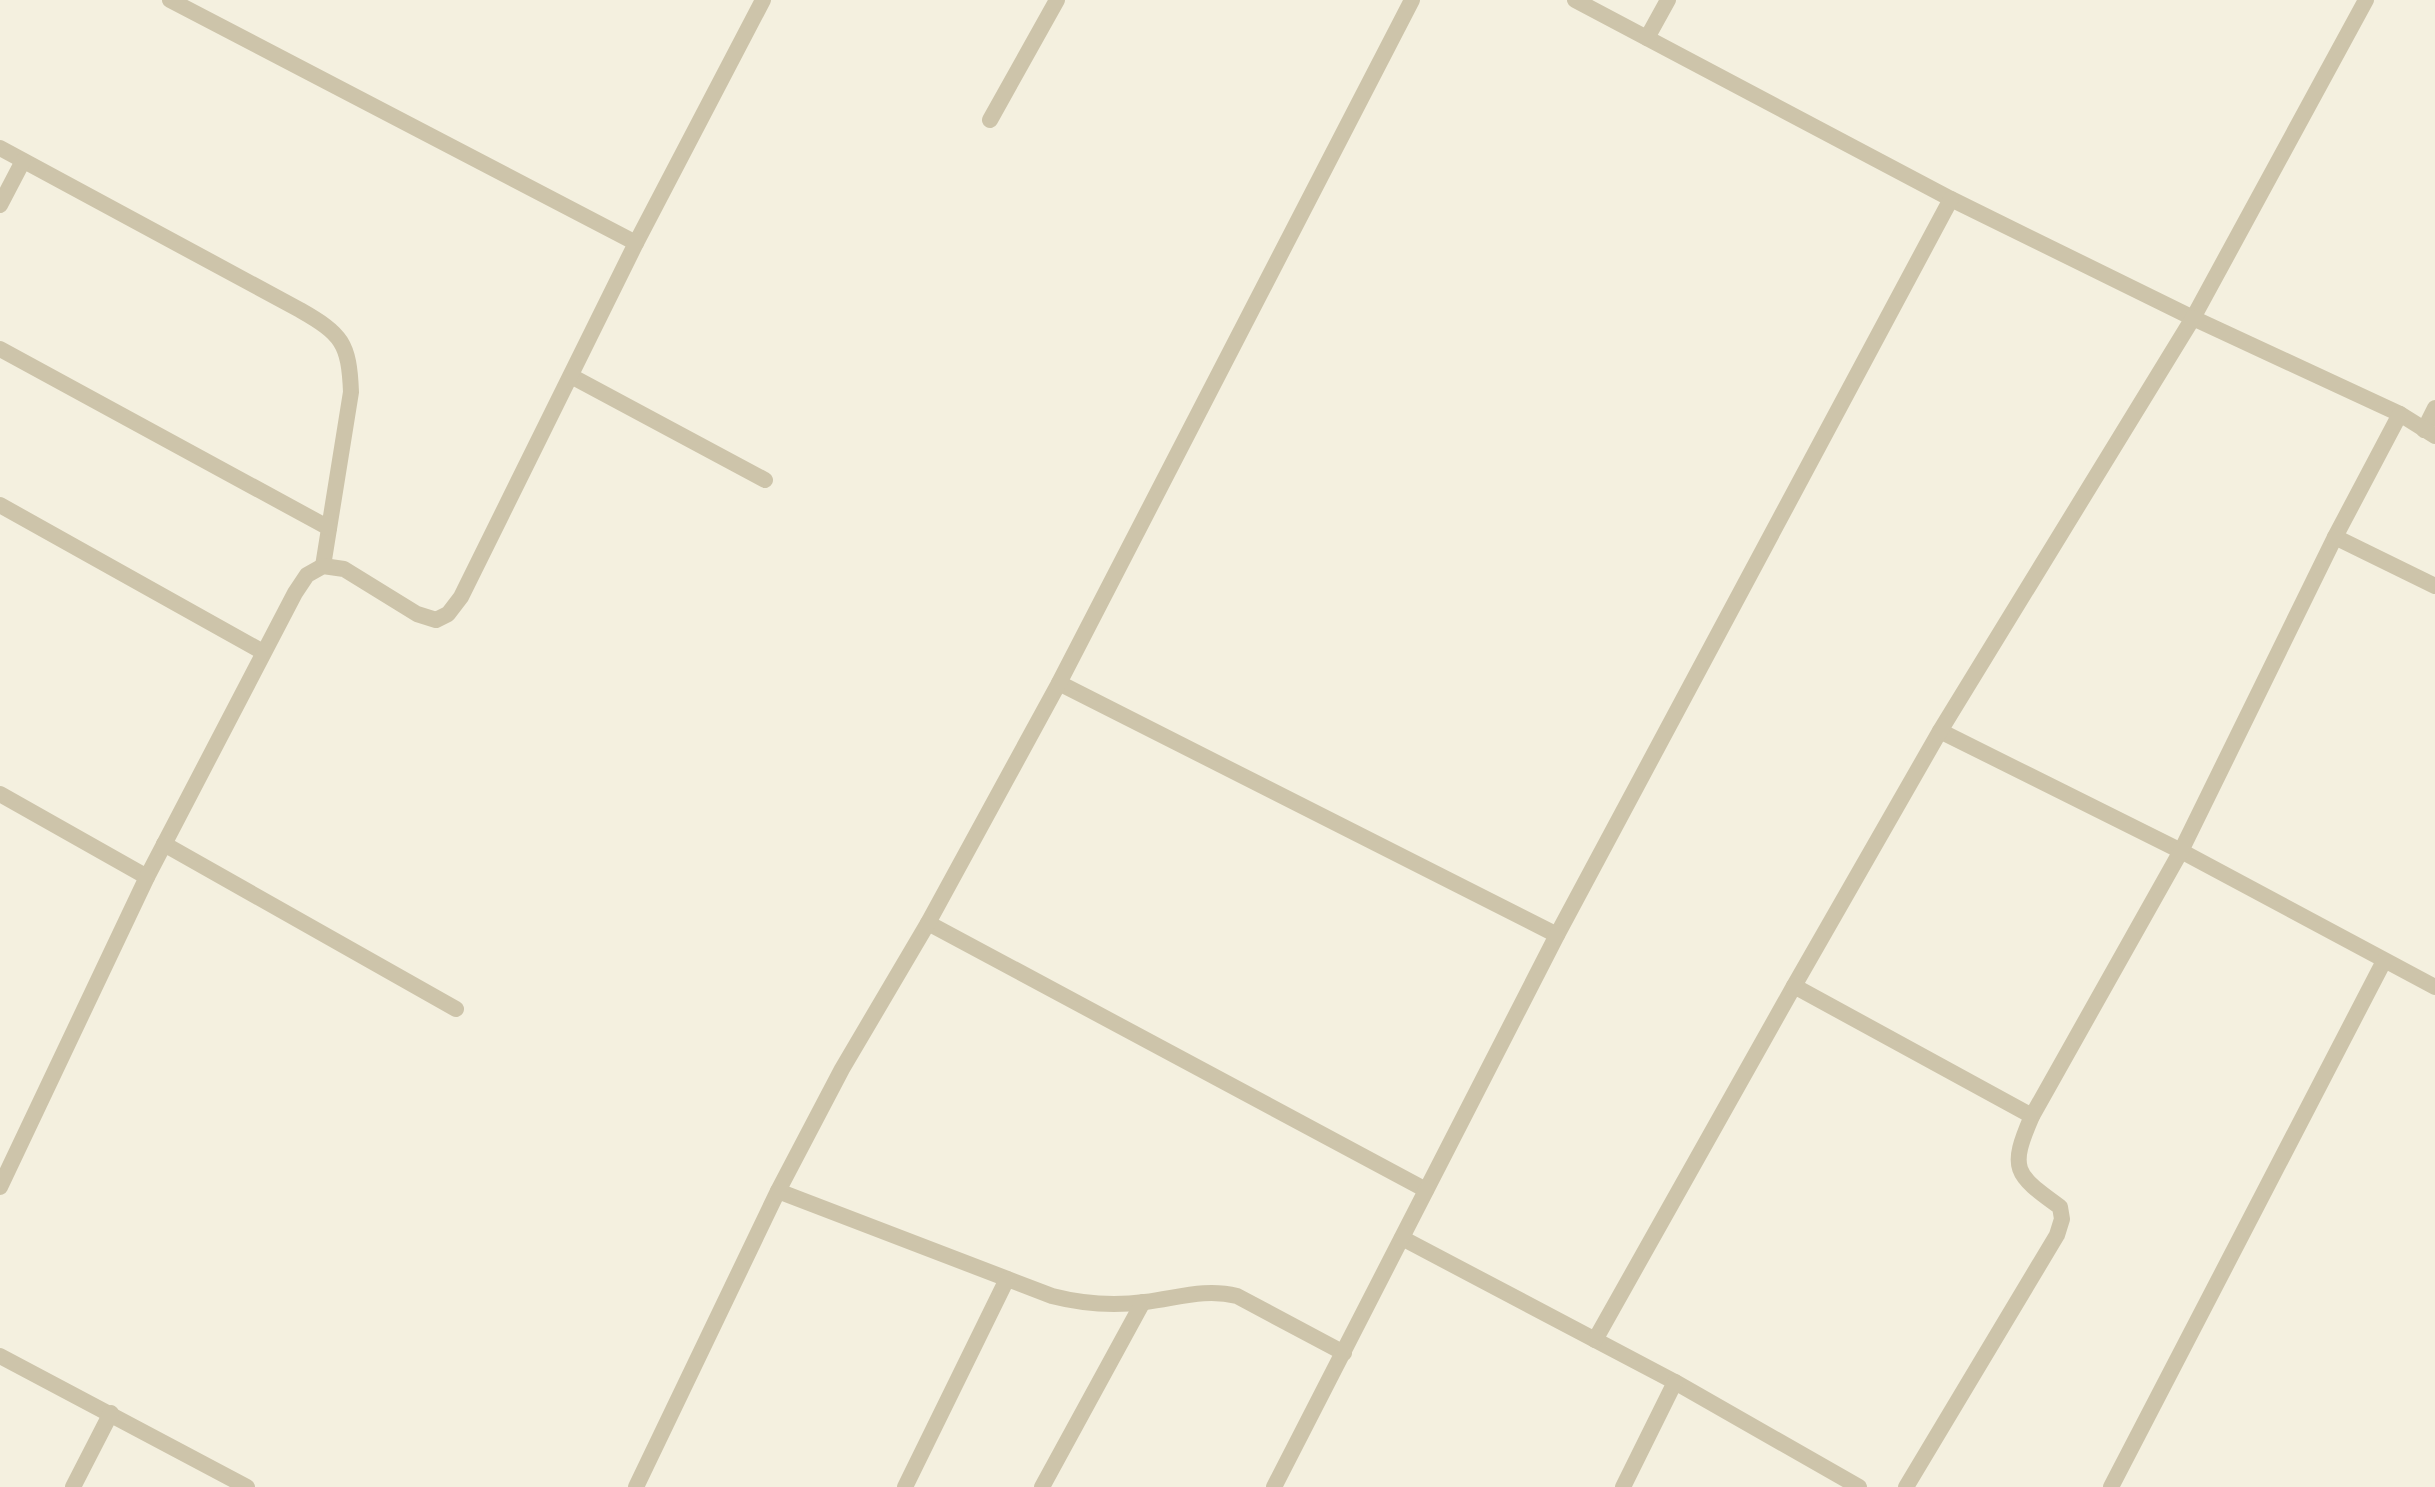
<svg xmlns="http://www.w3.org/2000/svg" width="2435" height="1487" font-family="'Noto Sans',sans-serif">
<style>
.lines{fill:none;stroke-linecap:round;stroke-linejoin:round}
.minor{stroke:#cdc4aa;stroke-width:16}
</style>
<rect width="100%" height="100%" fill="#f4f0df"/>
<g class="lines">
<!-- minor -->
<g class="minor">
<path d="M 170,0 L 636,243"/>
<path d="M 1575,0 L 1951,199 L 2193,318 L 2366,0"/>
<path d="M 1647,38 L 1668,0"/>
<path d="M 990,120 L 1057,0"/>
<path d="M 0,148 L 300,310 C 342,334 349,343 351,392 L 323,566"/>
<path d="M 0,205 L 23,161"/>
<path d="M 0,349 L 329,528"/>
<path d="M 571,376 L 765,480"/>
<path d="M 2424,430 L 2435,408"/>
<path d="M 0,505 L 263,652"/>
<path d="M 2335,537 L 2435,586"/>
<path d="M 1059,683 L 1557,935"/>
<path d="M 1940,731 L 2181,851 L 2435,987"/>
<path d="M 0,794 L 147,877"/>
<path d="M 164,844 L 456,1009"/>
<path d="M 928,923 L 1426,1190"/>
<path d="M 1794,986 L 1940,731 L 2193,318 L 2400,414 L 2435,436"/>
<path d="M 0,1187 L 147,877 L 295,593 L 307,575 L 323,566 L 344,569 L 417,614 L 436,620 L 448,614 L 461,597 L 636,243 L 763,0"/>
<path d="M 778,1191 L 1052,1296 C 1083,1304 1113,1306 1145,1302 C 1178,1298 1205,1288 1237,1296 L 1344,1353"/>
<path d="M 1402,1238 L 1675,1382 L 1859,1487"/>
<path d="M 1595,1340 L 1794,986 L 2032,1116"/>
<path d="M 0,1356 L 247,1487"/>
<path d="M 73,1487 L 111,1413"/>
<path d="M 636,1487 L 778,1191 L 842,1069 L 928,923 L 1059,683 L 1412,0"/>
<path d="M 905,1487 L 1007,1279"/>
<path d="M 1042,1487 L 1143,1302"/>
<path d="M 1274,1487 L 1557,935 L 1951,199"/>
<path d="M 1623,1487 L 1675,1382"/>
<path d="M 1906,1487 L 2057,1235 L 2062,1219 L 2060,1207 C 2014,1174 2009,1169 2032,1116 L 2181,851 L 2335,537 L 2400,414"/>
<path d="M 2111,1487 L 2384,961"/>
</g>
</g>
</svg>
